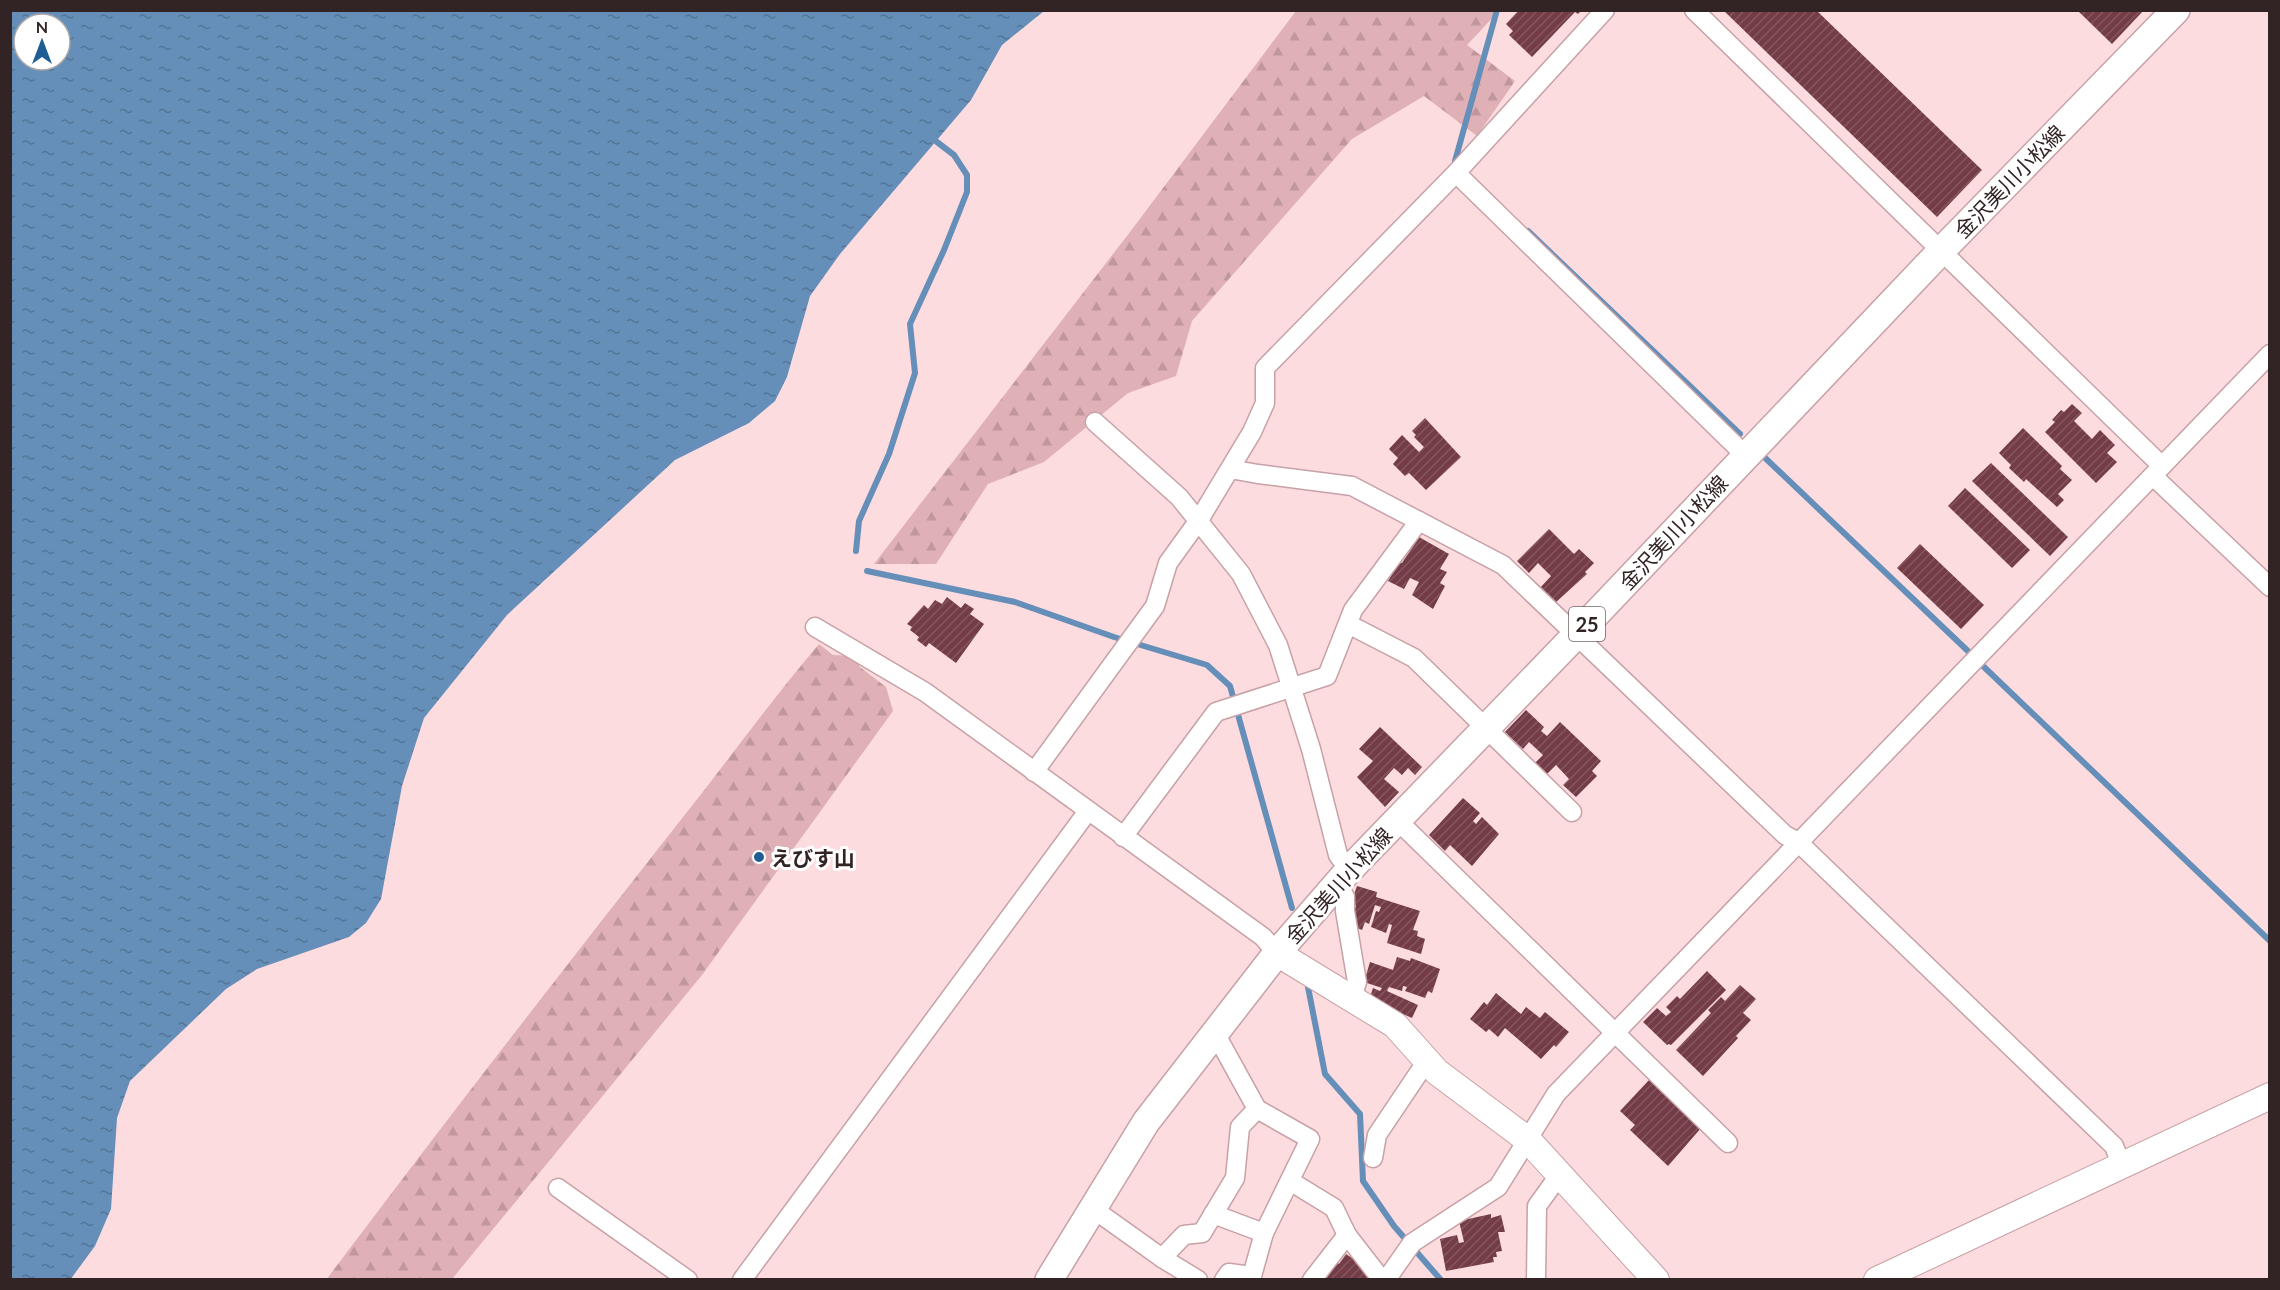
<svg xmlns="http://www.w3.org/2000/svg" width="2280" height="1290" font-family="Lato,'Noto Sans JP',sans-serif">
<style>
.forest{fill:url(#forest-firs)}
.water{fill:url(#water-ripples);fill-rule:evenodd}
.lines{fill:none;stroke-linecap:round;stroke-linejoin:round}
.stream{stroke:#658fb9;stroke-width:6}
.building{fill:url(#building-hatch)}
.street-casing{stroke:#c7a1a5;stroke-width:21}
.secondary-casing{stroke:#c7a1a5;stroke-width:28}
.primary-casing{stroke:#c7a1a5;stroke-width:30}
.street{stroke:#fff;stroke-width:18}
.secondary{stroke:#fff;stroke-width:26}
.primary{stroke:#fff;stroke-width:27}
.poi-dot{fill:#205d94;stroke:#fff;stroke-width:2}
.labels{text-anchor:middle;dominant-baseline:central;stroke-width:6;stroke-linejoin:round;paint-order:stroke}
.shield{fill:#fff;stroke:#706566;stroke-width:1.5}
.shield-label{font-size:20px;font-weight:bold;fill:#322325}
.street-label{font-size:21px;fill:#322325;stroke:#fff}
.poi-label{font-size:21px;font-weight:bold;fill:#322325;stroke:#fff;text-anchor:start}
</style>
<defs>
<pattern id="forest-firs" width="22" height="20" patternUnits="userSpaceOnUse" patternTransform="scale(1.5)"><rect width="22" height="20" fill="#dfb0b6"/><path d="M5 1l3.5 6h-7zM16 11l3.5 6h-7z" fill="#c0979c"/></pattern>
<pattern id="water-ripples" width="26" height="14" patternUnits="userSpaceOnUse" patternTransform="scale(1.5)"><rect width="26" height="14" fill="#658fb9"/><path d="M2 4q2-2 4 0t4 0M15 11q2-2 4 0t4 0" fill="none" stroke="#547496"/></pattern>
<pattern id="building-hatch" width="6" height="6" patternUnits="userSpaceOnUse" patternTransform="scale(1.5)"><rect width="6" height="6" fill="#743c46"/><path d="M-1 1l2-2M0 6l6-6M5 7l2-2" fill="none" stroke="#84565e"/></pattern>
</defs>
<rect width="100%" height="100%" fill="#fcdcdf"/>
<!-- forest -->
<g class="forest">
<path d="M 1296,11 L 1499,11 L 1467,45 L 1515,81 L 1477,136 L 1424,96 L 1352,139 L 1192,321 L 1176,376 L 1128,393 L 1044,462 L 988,484 L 936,564 L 874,564 L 1130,232 Z"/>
<path d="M 819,644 L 833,655 L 853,656 L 860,667 L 886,687 L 893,711 L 702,975 L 452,1279 L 326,1280 C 441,1127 558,976 676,826 C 724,766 769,703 819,644 Z"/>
</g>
<!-- water -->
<path class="water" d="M 10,11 L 1044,11 L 1002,45 L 971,100 L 840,254 L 810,296 L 787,377 L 775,401 L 749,423 L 675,460 L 507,615 L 424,718 L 402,786 L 381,899 L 366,923 L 349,937 L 257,969 L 226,989 L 130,1081 L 117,1118 L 111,1209 L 95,1246 L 70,1280 L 10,1279 ZM 24,24 L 60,24 L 60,60 L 24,60 Z"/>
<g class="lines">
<!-- stream -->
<g class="stream">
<path d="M 1455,161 L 1497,10"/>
<path d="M 1528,231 L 1740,434"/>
<path d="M 1762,455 L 1970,653"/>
<path d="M 856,551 L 859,521 L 889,454 L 915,373 L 910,324 L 944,250 L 967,192 L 967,175 L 954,155 L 937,142"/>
<path d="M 867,571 L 1015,602 L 1114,637 L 1207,665 L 1230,686 L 1292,908"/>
<path d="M 1983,666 L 2270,941"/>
<path d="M 1307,982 L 1325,1074 L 1360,1114 L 1363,1181 L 1394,1226 L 1441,1280"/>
</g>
</g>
<!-- building -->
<g class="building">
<path d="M 1519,10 L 1582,10 L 1578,14 L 1575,12 L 1532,57 L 1509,35 L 1513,31 L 1506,24 Z"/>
<path d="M 1723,10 L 1816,10 L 1982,170 L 1937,217 Z"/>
<path d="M 2077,10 L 2144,10 L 2112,44 Z"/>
<path d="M 2072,404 L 2082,413 L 2074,421 L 2092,439 L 2100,430 L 2115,445 L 2107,453 L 2117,462 L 2096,483 L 2045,432 L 2055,422 L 2052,420 L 2061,410 L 2064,412 Z"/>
<path d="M 1425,418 L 1461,457 L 1426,490 L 1409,473 L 1405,476 L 1393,464 L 1398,458 L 1389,449 L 1402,435 L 1419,452 L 1424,447 L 1414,437 L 1416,435 L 1412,431 Z"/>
<path d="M 2023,428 L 2062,466 L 2060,469 L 2072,480 L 2058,494 L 2064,500 L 2057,507 L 2026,479 L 2024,482 L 2009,468 L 2011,465 L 1999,453 Z"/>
<path d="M 1991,463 L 2068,537 L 2050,556 L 1972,481 Z"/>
<path d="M 1965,488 L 2030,550 L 2012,568 L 1948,506 Z"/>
<path d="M 1549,529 L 1574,554 L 1579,549 L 1594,563 L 1585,572 L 1587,574 L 1555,603 L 1540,588 L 1551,576 L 1538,563 L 1529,573 L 1517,561 Z"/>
<path d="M 1419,537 L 1449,554 L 1440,569 L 1447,572 L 1440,583 L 1445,586 L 1433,609 L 1412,595 L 1419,582 L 1410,578 L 1404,589 L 1388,581 L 1399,562 L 1402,563 Z"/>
<path d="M 1920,544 L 1984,605 L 1961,629 L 1897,568 Z"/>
<path d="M 947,597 L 961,608 L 965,603 L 974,609 L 970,614 L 984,624 L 956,663 L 929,643 L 926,647 L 917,640 L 919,637 L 910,630 L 912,627 L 907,624 L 924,605 L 928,609 L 935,600 L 942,604 Z"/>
<path d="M 1526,710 L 1544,727 L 1541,731 L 1547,736 L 1560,722 L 1601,761 L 1592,771 L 1597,776 L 1576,797 L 1563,785 L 1569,779 L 1556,765 L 1547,774 L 1535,763 L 1543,755 L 1529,742 L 1523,749 L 1505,732 Z"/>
<path d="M 1380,727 L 1422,767 L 1415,775 L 1408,768 L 1402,775 L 1394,768 L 1384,779 L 1399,792 L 1385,807 L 1357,777 L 1373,761 L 1359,749 Z"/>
<path d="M 1463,798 L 1480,813 L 1473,821 L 1476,824 L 1482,817 L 1499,834 L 1472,866 L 1450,845 L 1445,851 L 1429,835 Z"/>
<path d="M 1357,886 L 1377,892 L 1376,897 L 1420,911 L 1413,930 L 1418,931 L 1417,936 L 1425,939 L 1421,954 L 1387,943 L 1392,925 L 1389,924 L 1386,933 L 1371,927 L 1376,911 L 1379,912 L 1381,907 L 1375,905 L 1369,924 L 1365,922 L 1362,930 L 1355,927 L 1353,917 L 1356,905 L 1351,903 Z"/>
<path d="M 1397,957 L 1410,961 L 1411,958 L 1440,969 L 1432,993 L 1428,991 L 1425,998 L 1405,991 L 1407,987 L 1403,986 L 1402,991 L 1389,987 L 1387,991 L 1418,1005 L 1412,1018 L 1380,1004 L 1371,994 L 1373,988 L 1380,991 L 1382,988 L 1364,982 L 1370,962 L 1393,970 Z"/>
<path d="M 1707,971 L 1726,990 L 1671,1045 L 1669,1044 L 1667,1045 L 1643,1022 L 1657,1008 L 1666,1016 L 1671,1012 L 1666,1007 L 1677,996 L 1680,999 Z"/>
<path d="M 1740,985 L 1756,999 L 1743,1013 L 1751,1020 L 1736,1036 L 1738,1038 L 1703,1076 L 1676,1050 L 1711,1013 L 1708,1010 L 1721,997 L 1725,1001 Z"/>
<path d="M 1496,993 L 1521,1014 L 1526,1007 L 1540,1018 L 1545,1012 L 1569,1032 L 1556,1047 L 1554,1045 L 1541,1059 L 1505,1028 L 1498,1037 L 1489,1029 L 1486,1032 L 1470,1019 L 1484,1002 L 1487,1005 Z"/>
<path d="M 1650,1079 L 1701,1128 L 1668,1166 L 1630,1130 L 1635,1125 L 1620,1111 Z"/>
<path d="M 1491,1214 L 1491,1218 L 1501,1215 L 1505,1232 L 1498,1232 L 1502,1251 L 1496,1252 L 1497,1257 L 1493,1257 L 1494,1262 L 1446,1271 L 1440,1239 L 1457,1235 L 1459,1243 L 1464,1242 L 1459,1221 Z"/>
<path d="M 1346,1254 L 1362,1265 L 1371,1280 L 1325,1280 L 1337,1262 L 1339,1264 Z"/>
</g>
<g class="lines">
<defs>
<g id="street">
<path d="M 1694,10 L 2162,466"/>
<path d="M 1456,173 L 1745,455"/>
<path d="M 1095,422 L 1179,497 L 1241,574 L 1278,645 L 1311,749 L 1338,855 L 1349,870"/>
<path d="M 1230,469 L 1258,474 L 1352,486 L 1503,565 L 1785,835 L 1798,842 L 2114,1146 L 2121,1164"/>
<path d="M 2153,476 L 2270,587"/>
<path d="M 1348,624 L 1414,658 L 1572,812"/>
<path d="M 815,627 L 925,692 L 1263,937 L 1277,953"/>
<path d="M 1034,772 L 1155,606 L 1168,563 L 1199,520 L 1252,432 L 1265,403 L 1265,368 L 1456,173 L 1605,10"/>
<path d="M 1397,820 L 1728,1143"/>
<path d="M 1123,837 L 1216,712 L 1327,676 L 1353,610 L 1419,521"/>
<path d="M 1337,883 L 1345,897 L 1345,911 L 1357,982 L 1352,998"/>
<path d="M 1214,1031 L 1257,1109 L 1310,1139 L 1264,1233 L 1252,1276 L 1229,1273 L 1224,1280"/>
<path d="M 1373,1158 L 1377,1135 L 1428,1059"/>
<path d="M 1290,1181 L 1334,1208 L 1347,1235 L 1382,1280"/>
<path d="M 558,1188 L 688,1280"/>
<path d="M 1092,1208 L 1162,1258 L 1198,1280"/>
<path d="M 1213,1214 L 1264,1233"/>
<path d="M 1162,1258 L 1184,1235 L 1202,1233 L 1235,1178 L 1240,1127 L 1257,1109"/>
<path d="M 742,1280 L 1088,811"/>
<path d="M 1312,1280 L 1347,1235"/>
<path d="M 1386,1280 L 1412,1243 L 1498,1187 L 1556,1094 L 2270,354"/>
<path d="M 1536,1280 L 1537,1206 L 1560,1174"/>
</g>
<g id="secondary">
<path d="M 1277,953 L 1395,1025 L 1437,1072 L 1528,1140 L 1656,1280"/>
<path d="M 1877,1280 L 2270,1096"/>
</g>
<path id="primary" d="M 1049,1280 L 1146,1122 L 1277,953 L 1349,870 L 1577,634 L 1941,251 L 2176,10"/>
</defs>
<!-- street casing -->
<use href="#street" class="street-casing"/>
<!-- secondary casing -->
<use href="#secondary" class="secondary-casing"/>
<!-- primary casing -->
<use href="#primary" class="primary-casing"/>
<!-- street -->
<use href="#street" class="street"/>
<!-- secondary -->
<use href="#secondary" class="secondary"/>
<!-- primary -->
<use href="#primary" class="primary"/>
</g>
<!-- markers -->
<circle class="poi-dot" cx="759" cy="857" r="6"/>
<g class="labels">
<!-- shield labels -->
<rect class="shield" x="1569" y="607" width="36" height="34" rx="4.5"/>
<g class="shield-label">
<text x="1587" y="624">25</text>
</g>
<!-- street labels -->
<g class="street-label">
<text transform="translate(2009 181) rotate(-46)">金沢美川小松線</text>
<text transform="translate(1673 532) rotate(-47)">金沢美川小松線</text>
<text transform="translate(1338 885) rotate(-48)">金沢美川小松線</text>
</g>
<!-- poi labels -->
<g class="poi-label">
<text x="771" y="857">えびす山</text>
</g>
</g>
<!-- border -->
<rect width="2280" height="1290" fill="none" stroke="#322325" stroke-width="24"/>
<!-- north arrow -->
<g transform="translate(42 42)"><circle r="28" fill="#ffffff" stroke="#ada7a8" stroke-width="1.5"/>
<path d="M0-4.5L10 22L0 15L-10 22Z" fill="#205d94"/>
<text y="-9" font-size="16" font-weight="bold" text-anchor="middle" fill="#322325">N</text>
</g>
</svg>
